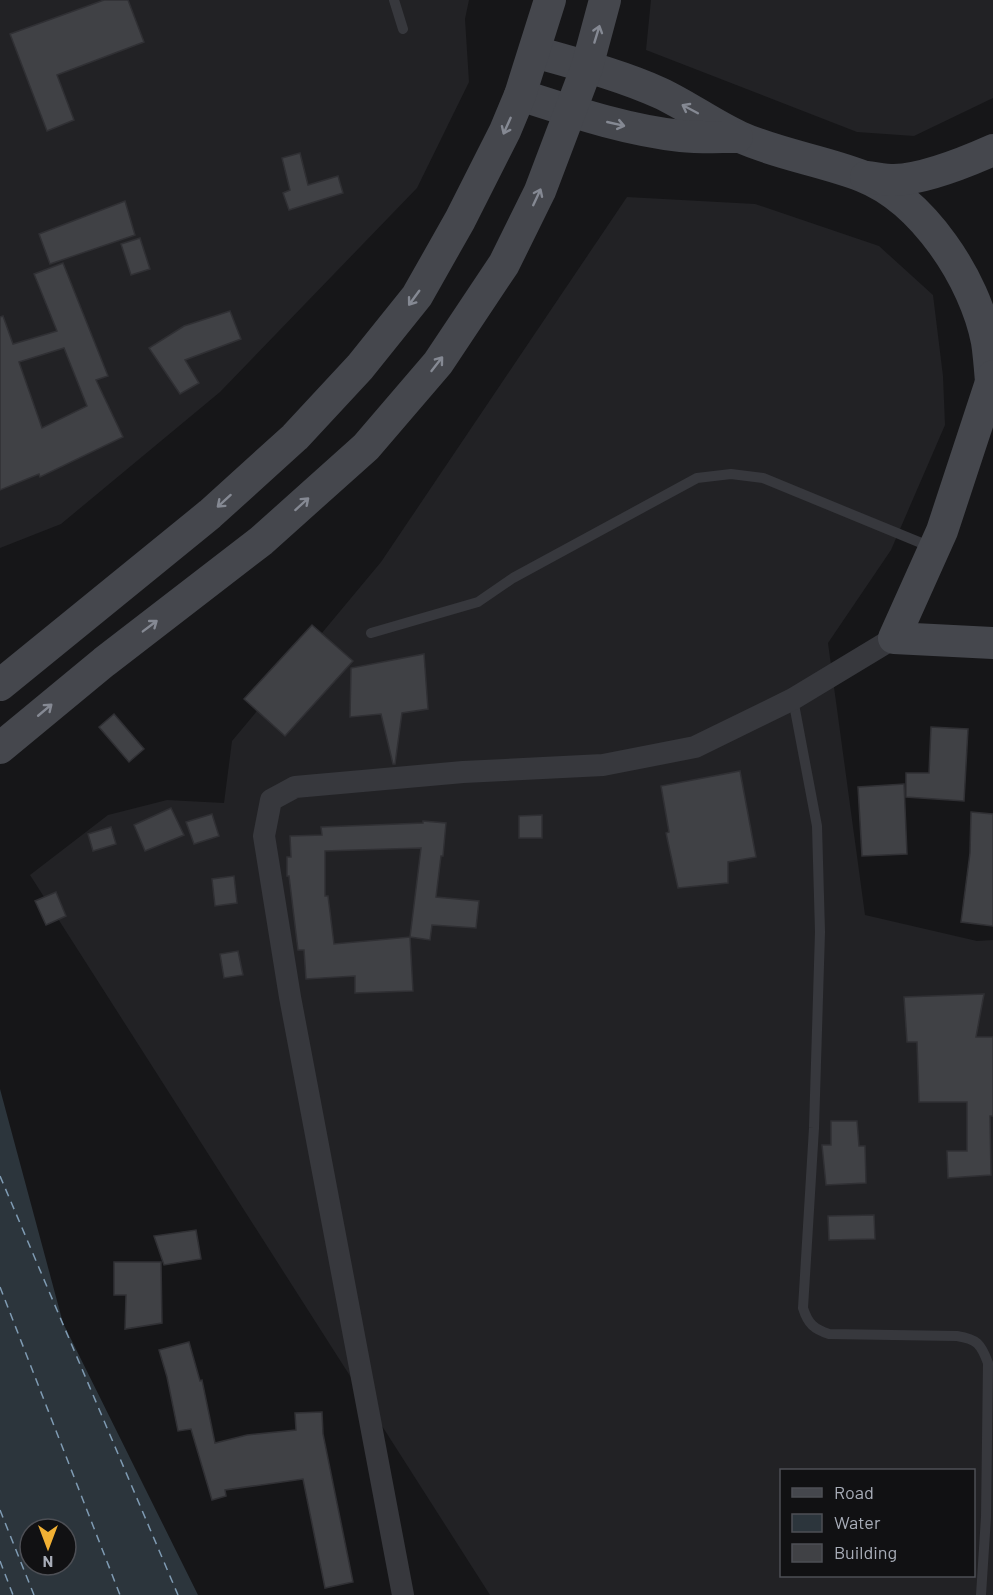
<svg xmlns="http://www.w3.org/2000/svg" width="993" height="1595" font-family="Barlow,sans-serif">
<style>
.built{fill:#222225;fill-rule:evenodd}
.water{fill:#2c353c;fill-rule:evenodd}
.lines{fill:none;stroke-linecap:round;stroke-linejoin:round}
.ferry{stroke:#7f9bb3;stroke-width:1.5;stroke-dasharray:8 6;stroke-linecap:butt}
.building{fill:#404145;stroke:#303034;stroke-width:1.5;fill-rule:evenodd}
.service{stroke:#37383d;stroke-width:10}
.minor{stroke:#37383d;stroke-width:22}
.secondary{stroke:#45474d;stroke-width:32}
.oneway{stroke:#858993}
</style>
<rect width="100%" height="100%" fill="#161618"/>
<!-- built -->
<g class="built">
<path d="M 0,0 L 469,0 L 465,19 L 469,82 L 417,188 L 220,392 L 61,524 L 0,548 Z"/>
<path d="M 651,0 L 993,0 L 993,98 L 914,136 L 857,132 L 646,50 Z"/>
<path d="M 627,197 L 755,204 L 879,246 L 933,295 L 943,376 L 945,425 L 891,550 L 828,643 L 865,915 L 977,941 L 993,940 L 993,1595 L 490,1595 L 30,875 L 108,815 L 167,800 L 224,803 L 232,741 L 381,562 ZM 782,1470 L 974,1470 L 974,1576 L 782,1576 Z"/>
</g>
<!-- water -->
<path class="water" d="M 0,1089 L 63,1323 L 198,1595 L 0,1595 ZM 30,1529 L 66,1529 L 66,1565 L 30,1565 Z"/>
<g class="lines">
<!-- ferry -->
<g class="ferry">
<path d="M 0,1176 L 178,1595"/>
<path d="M 0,1287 L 120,1595"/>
<path d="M 0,1510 L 34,1595"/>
<path d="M 0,1561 L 13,1595"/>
</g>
</g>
<!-- building -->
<g class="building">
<path d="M 104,0 L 128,0 L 144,42 L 57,75 L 74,120 L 47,131 L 10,34 Z"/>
<path d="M 300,153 L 308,185 L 338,176 L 343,193 L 289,210 L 283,193 L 290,190 L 282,158 Z"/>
<path d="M 125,201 L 135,235 L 50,264 L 39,234 Z"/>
<path d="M 140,238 L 150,269 L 131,275 L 121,244 Z"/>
<path d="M 63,263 L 108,376 L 96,380 L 123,437 L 40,477 L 39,474 L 0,490 L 0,317 L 3,316 L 13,344 L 57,331 L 34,274 ZM 64,348 L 87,406 L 42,428 L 19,362 Z"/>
<path d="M 230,311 L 241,339 L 185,360 L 199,383 L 180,394 L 149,348 L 184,326 Z"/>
<path d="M 312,625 L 353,661 L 285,736 L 244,699 Z"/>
<path d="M 424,654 L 428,709 L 402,713 L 395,764 L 393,764 L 381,714 L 350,717 L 351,668 Z"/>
<path d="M 114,714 L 144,749 L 129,762 L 99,727 Z"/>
<path d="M 931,727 L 968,729 L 964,801 L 906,797 L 906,773 L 929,773 Z"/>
<path d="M 740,771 L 756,857 L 728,862 L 728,883 L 678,888 L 666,833 L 669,832 L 661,786 Z"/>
<path d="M 904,784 L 907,854 L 862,856 L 858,787 Z"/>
<path d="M 171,808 L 184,835 L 145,851 L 134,825 Z"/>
<path d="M 971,812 L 993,814 L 993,926 L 961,922 L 970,853 Z"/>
<path d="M 212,814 L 219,836 L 194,844 L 186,822 Z"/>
<path d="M 542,815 L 542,838 L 519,838 L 519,816 Z"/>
<path d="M 423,821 L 446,823 L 443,856 L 441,856 L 436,897 L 479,901 L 476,928 L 432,925 L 430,940 L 410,937 L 421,848 L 325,851 L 325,896 L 328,896 L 334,944 L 410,937 L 413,991 L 355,993 L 355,976 L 306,979 L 304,950 L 298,950 L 289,876 L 287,876 L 287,857 L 291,857 L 290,836 L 322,835 L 321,827 L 423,823 Z"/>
<path d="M 111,827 L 116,844 L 93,851 L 88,834 Z"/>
<path d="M 234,876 L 237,903 L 215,906 L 212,879 Z"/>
<path d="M 56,892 L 66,916 L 46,925 L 35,901 Z"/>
<path d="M 238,951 L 243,975 L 224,978 L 220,954 Z"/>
<path d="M 984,994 L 976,1037 L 993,1037 L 993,1116 L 990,1116 L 991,1175 L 948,1178 L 947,1151 L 967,1151 L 967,1102 L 919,1102 L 917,1042 L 907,1042 L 904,997 Z"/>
<path d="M 831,1121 L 857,1121 L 859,1146 L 865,1146 L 866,1183 L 826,1185 L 822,1145 L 831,1145 Z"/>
<path d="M 874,1215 L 875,1239 L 829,1240 L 828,1216 Z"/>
<path d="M 196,1230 L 201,1259 L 164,1265 L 154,1236 Z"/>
<path d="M 114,1262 L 161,1262 L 162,1323 L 125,1329 L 126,1295 L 114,1295 Z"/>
<path d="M 189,1342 L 200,1381 L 202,1380 L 215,1443 L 247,1435 L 296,1430 L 295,1413 L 322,1412 L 323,1434 L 353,1582 L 325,1588 L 303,1479 L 225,1490 L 226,1496 L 212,1500 L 191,1429 L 178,1431 L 167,1377 L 159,1350 Z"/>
</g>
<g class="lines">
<!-- service -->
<g class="service">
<path d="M 394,0 L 403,29"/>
<path d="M 371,633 L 478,602 L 513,578 L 697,478 L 731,474 L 763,478 L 931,547"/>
<path d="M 793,699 L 817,826 L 820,932 L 814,1128 L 803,1308 C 808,1324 814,1329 829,1334 L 957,1336 C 977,1339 981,1344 988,1363 L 986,1517 L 981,1595"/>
</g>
<!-- minor -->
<path class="minor" d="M 403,1595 L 290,997 L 264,836 L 271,800 L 295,787 L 463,772 L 603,765 L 695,747 L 793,699 L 894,638"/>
<!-- secondary -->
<g class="secondary">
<path d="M 535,52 C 577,64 620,75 660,93 C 688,106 713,125 740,137 C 777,154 824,161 862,176 C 923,200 975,279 987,342 C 989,355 990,369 991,382"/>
<path d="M 520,95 C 573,112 626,130 681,136 C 700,138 719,137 737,137"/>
<path d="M 866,177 C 876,178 885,180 894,180 C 924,179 966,162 993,150"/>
<path d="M 993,376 L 942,531 L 894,638 L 993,643"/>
<path d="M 0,685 L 210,514 L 295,437 L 360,367 L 417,296 L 460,220 L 505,131 L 520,95 L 550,0"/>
<path d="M 0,748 L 104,662 L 261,541 L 366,447 L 438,363 L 504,264 L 540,191 L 587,67 L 605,0"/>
</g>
</g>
<!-- one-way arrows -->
<defs><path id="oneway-shaft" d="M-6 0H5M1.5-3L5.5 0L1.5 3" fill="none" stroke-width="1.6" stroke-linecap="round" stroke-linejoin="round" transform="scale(1.5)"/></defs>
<g class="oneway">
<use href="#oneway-shaft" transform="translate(597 34) rotate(-73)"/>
<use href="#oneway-shaft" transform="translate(690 109) rotate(-152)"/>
<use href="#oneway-shaft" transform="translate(616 124) rotate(13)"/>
<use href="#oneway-shaft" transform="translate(507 126) rotate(114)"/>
<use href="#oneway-shaft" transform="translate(537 197) rotate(-65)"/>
<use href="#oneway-shaft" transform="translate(414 298) rotate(126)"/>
<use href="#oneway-shaft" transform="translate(437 364) rotate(-52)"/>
<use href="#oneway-shaft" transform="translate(224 501) rotate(138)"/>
<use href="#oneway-shaft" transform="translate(302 504) rotate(-42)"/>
<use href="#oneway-shaft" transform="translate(150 626) rotate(-37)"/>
<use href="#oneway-shaft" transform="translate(45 710) rotate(-40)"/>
</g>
<!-- legend -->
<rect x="780" y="1469" width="195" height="108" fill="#111113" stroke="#4d4f55" stroke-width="1.5"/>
<rect x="792" y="1488" width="30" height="9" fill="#45474d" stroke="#4d4f55" stroke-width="1.5"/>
<text x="834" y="1499" font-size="18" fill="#a8adb8">Road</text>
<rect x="792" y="1514" width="30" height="18" fill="#2c353c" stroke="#4d4f55" stroke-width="1.5"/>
<text x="834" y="1529" font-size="18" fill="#a8adb8">Water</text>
<rect x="792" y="1544" width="30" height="18" fill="#404145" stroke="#4d4f55" stroke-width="1.5"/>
<text x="834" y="1559" font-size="18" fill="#a8adb8">Building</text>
<!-- north arrow -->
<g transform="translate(48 1547) rotate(180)"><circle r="28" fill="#111113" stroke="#4d4f55" stroke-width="1.5"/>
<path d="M0-4.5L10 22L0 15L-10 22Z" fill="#f2b134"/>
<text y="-9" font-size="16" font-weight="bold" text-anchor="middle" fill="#a8adb8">N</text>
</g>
</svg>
